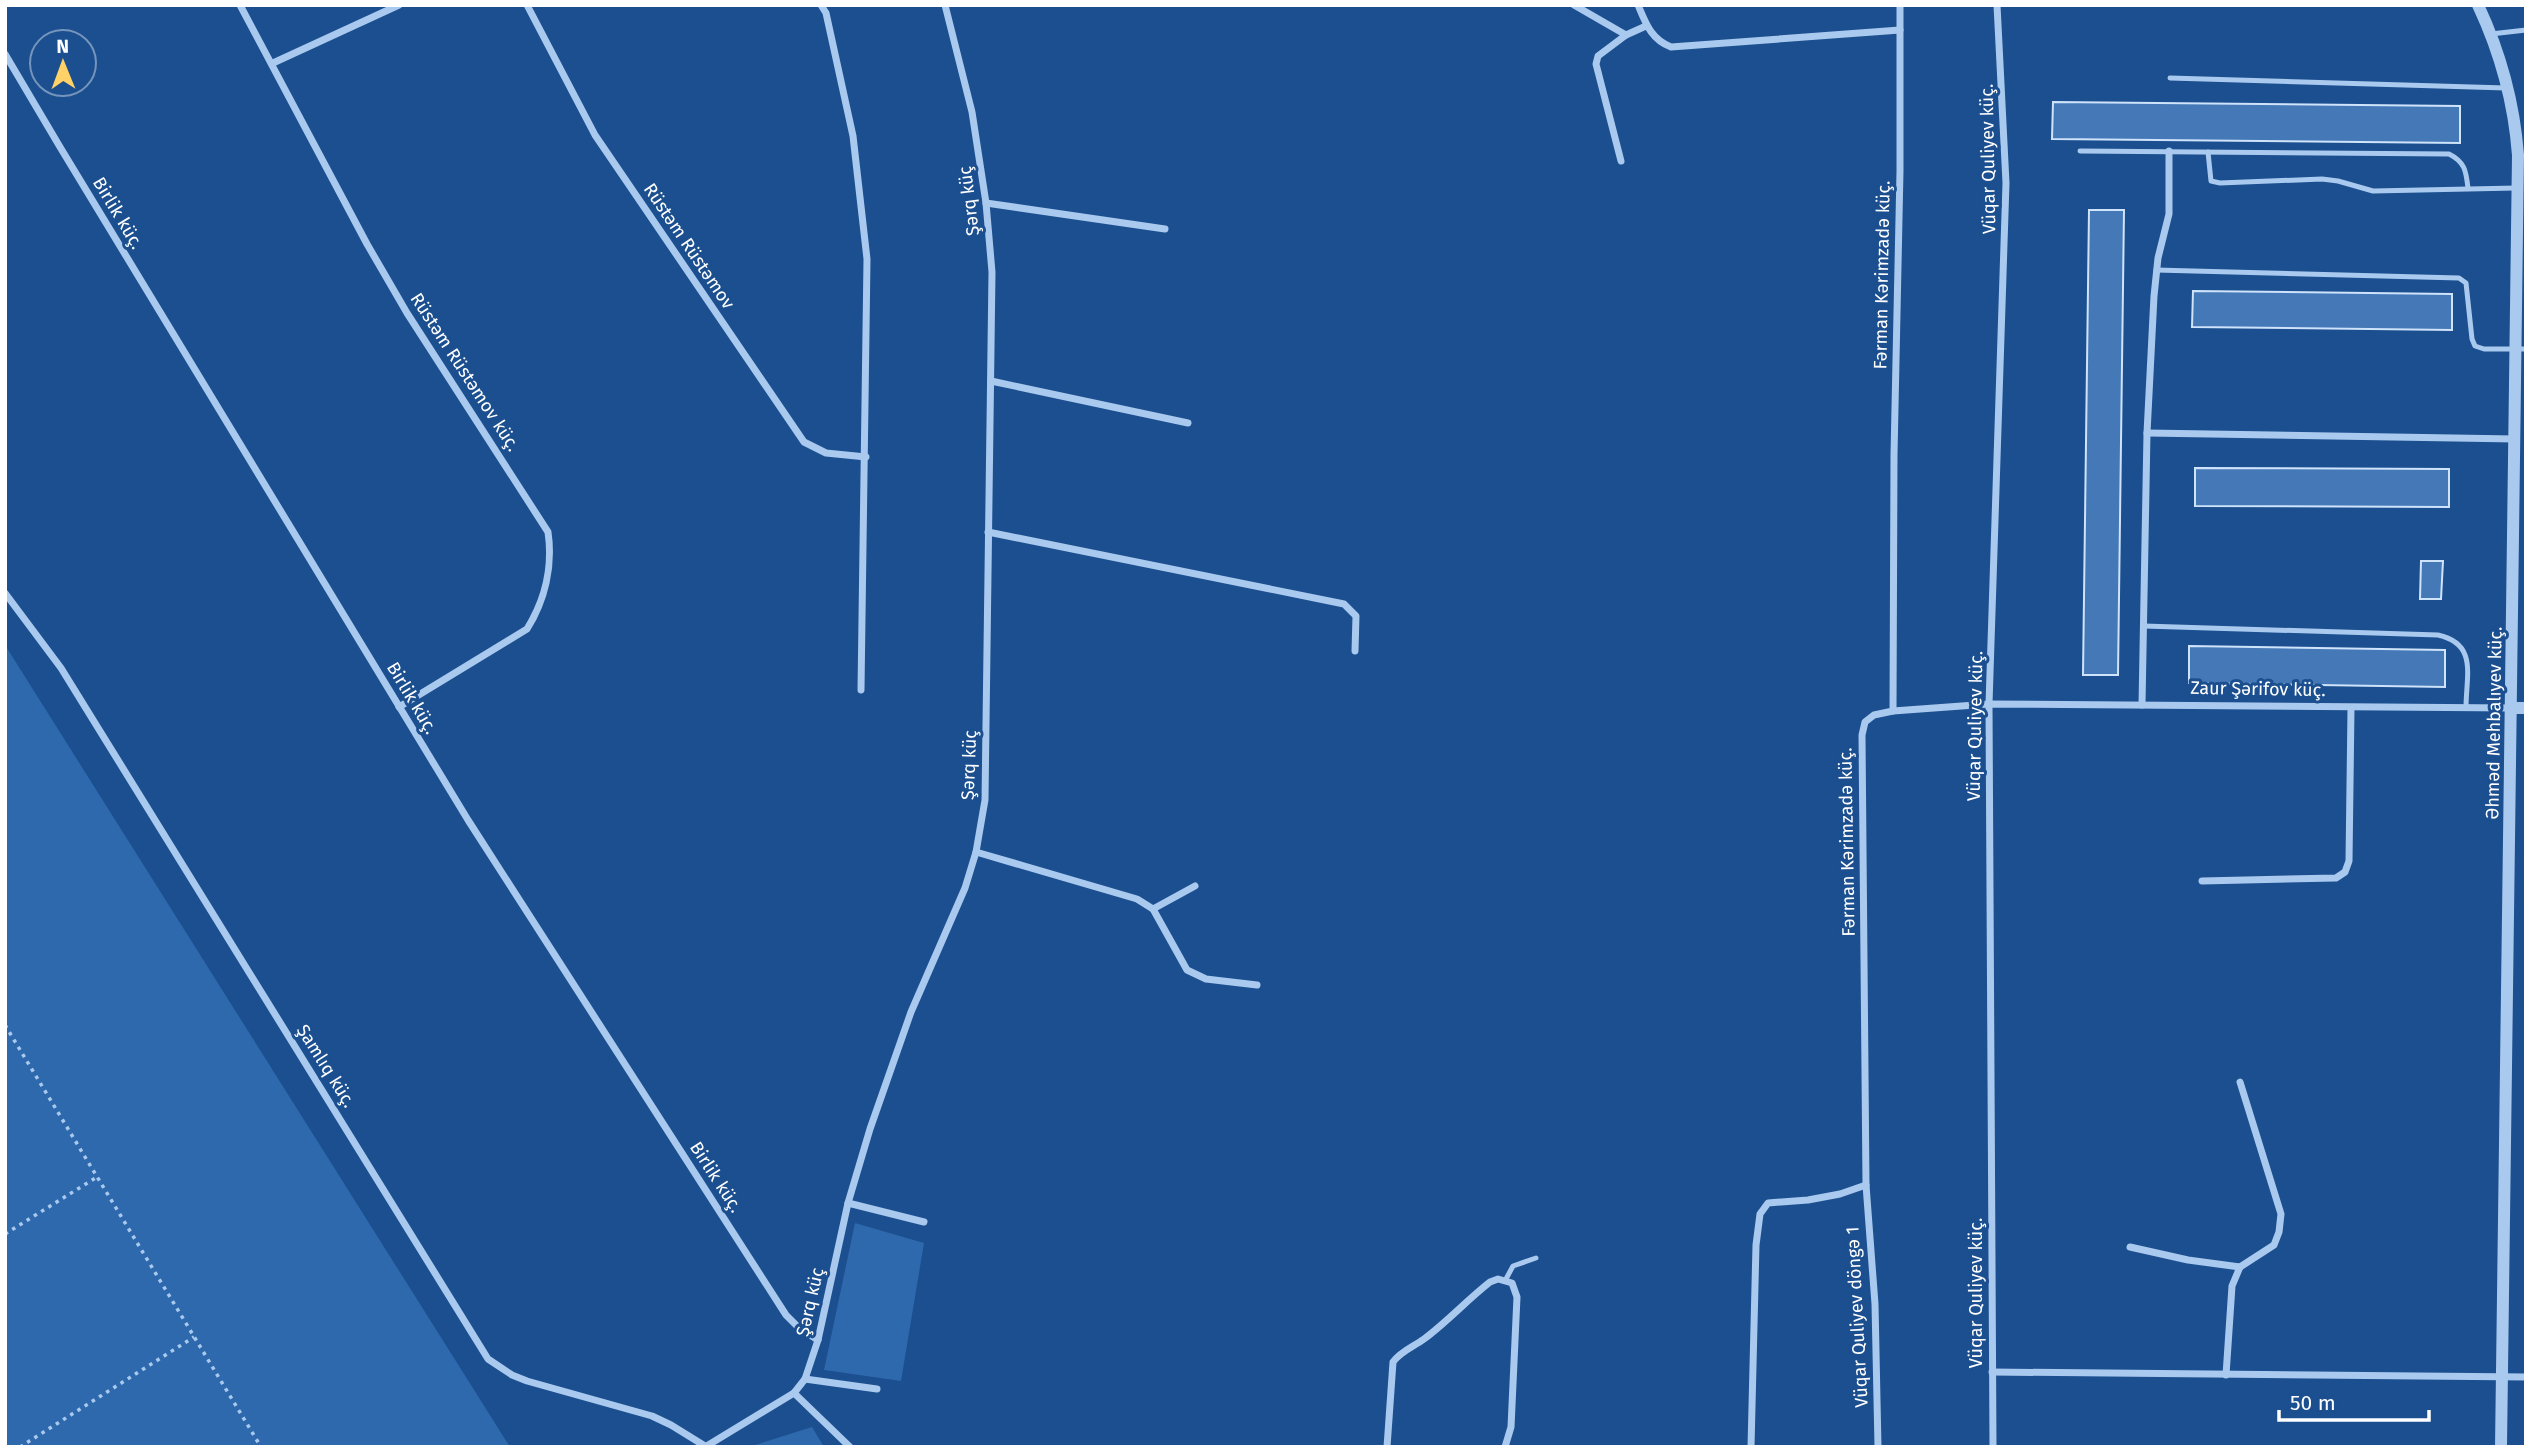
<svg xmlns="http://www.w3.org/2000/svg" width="2531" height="1452" font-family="'Fira Sans',sans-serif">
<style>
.green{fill:#2e69ad}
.building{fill:#4478b7;stroke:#cfe3fa;stroke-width:2}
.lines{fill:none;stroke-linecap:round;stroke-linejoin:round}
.path{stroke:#a9c9ee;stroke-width:3.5;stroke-dasharray:3.5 5;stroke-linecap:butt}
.service{stroke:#a9c9ee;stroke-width:5}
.minor{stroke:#a9c9ee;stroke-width:7}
.tertiary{stroke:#a9c9ee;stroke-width:12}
.labels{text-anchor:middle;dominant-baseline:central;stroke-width:6;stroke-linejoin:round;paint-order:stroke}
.street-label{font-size:18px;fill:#fff;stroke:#1b4f8f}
</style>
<rect width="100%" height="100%" fill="#1b4f8f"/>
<!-- green -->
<g class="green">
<path d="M 5,645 L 510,1447 L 5,1447 Z"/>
<path d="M 855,1223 L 924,1243 L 901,1381 L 824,1370 Z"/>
<path d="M 812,1427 L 824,1447 L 749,1447 Z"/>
</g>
<!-- building -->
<g class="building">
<path d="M 2053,102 L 2460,106 L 2460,143 L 2052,139 Z"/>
<path d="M 2089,210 L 2124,210 L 2118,675 L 2083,675 Z"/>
<path d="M 2193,291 L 2452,294 L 2452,330 L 2192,327 Z"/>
<path d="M 2195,468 L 2449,469 L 2449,507 L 2195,506 Z"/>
<path d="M 2421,561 L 2443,561 L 2441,599 L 2420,599 Z"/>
<path d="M 2189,646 L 2445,650 L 2445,687 L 2189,683 Z"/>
</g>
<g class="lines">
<!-- path -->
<g class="path">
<path d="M 5,1025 L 261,1447"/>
<path d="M 5,1234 L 97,1177"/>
<path d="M 20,1447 L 194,1337"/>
</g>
<!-- service -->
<g class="service">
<path d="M 2491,34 L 2526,30"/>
<path d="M 2170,78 L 2506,88"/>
<path d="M 2080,151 L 2449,154 C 2465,162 2466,171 2468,188"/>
<path d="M 2208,152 L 2211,181 L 2220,183 L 2322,179 L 2338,181 L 2373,191 L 2516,188"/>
<path d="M 2156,270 L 2459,278 L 2466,283 L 2472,339 L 2475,346 L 2484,349 L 2526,349"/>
<path d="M 2144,626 L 2438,635 C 2478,644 2466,675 2466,708"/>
<path d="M 1506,1279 L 1513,1266 L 1536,1258"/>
</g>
<!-- minor -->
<g class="minor">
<path d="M 240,5 L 367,244 L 407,313 L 548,532 C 553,566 545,600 527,629 L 399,707"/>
<path d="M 527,5 L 595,135 L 804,442 L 826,453 L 866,457"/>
<path d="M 821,5 L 826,13 L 853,136 L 867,259 L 861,690"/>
<path d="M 1574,5 L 1626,35 L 1646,26"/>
<path d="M 1638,5 C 1646,24 1651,39 1671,47 L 1900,30"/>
<path d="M 5,54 L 60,147 L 468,820 L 786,1315 L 799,1328 L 818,1340"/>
<path d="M 273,63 L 399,5"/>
<path d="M 1621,161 L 1596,64 L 1598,56 L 1626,35"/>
<path d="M 986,203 L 1165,229"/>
<path d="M 991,381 L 1188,423"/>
<path d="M 2147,433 L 2515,439"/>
<path d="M 988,532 L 1344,604 L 1356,616 L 1355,651"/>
<path d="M 5,593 L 61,668 L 488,1359 L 512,1375 L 527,1381 L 652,1416 L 671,1425 L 705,1446"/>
<path d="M 2142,705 L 2147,433 L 2154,296 L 2158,258 L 2169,214 L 2169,151"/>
<path d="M 1893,711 L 1989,704 L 2511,708"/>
<path d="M 976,852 L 1137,899 L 1153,909 L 1187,970 L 1206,979 L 1257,985"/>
<path d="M 2202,881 L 2336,878 L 2345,872 L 2349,861 L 2351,708"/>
<path d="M 1153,909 L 1195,886"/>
<path d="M 848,1203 L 924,1222"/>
<path d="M 2130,1247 L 2188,1260 L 2240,1267"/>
<path d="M 1992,1372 L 2526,1377"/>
<path d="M 2226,1375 L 2232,1286 L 2240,1267 L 2274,1245 L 2279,1232 L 2281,1214 L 2240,1082"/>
<path d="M 805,1379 L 877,1389"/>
<path d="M 794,1393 L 850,1447"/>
<path d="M 705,1447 L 794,1393 L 805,1379 L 818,1340 L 848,1203 L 870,1129 L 911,1012 L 965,888 L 976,852 L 985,800 L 992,272 L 986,203 L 972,112 L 945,5"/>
<path d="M 1387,1447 L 1393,1362 C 1401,1351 1413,1347 1424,1339 C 1447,1322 1467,1300 1490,1282 L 1498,1279 L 1512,1283 L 1517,1297 L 1511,1427 L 1505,1447"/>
<path d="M 1751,1447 L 1756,1245 L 1760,1214 L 1768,1203 L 1808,1200 L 1840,1194 L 1866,1185"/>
<path d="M 1878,1447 L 1875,1304 L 1866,1185 L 1862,735 L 1865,722 L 1874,715 L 1893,711 L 1894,455 L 1900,171 L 1900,5"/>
<path d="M 1993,1447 L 1989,704 L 2006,183 L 1997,5"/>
</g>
<!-- tertiary -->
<g class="tertiary">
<path d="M 2478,5 C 2501,54 2514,102 2518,155 L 2501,1447"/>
<path d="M 2512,708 L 2526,708"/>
</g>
</g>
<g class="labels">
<!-- street labels -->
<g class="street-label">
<text transform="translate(1988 159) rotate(-91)">Vüqar Quliyev küç.</text>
<text transform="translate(969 201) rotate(-97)">Şərq küç</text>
<text transform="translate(118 213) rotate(59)">Birlik küç.</text>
<text transform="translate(689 246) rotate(56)">Rüstəm Rüstəmov</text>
<text transform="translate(1882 275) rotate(-89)">Fərman Kərimzadə küç.</text>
<text transform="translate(465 372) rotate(57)">Rüstəm Rüstəmov küç.</text>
<text transform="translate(2258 689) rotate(1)">Zaur Şərifov küç.</text>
<text transform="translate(412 698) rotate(59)">Birlik küç.</text>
<text transform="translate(2494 723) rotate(-89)">Əhməd Mehbalıyev küç.</text>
<text transform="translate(1975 726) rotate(-89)">Vüqar Quliyev küç.</text>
<text transform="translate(969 765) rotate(-88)">Şərq küç</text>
<text transform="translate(1847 842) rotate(-91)">Fərman Kərimzadə küç.</text>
<text transform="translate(326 1066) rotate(58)">Şamlıq küç.</text>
<text transform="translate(716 1177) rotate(57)">Birlik küç.</text>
<text transform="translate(1976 1293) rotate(-90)">Vüqar Quliyev küç.</text>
<text transform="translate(810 1302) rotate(-77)">Şərq küç</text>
<text transform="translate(1857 1317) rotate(-93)">Vüqar Quliyev döngə 1</text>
</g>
</g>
<!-- border -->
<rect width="2531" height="1452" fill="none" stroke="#ffffff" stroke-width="14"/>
<!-- north arrow -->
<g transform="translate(63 63) rotate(359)"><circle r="33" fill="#1b4f8f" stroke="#7695bc" stroke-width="2"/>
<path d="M0-5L12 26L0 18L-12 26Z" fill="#ffd166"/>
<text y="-10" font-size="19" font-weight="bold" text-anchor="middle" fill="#ffffff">N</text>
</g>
<!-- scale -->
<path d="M2279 1410v10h150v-10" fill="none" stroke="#ffffff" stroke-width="3.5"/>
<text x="2290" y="1410" font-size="21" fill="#ffffff" stroke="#1b4f8f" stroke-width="5" paint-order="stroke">50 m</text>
</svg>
